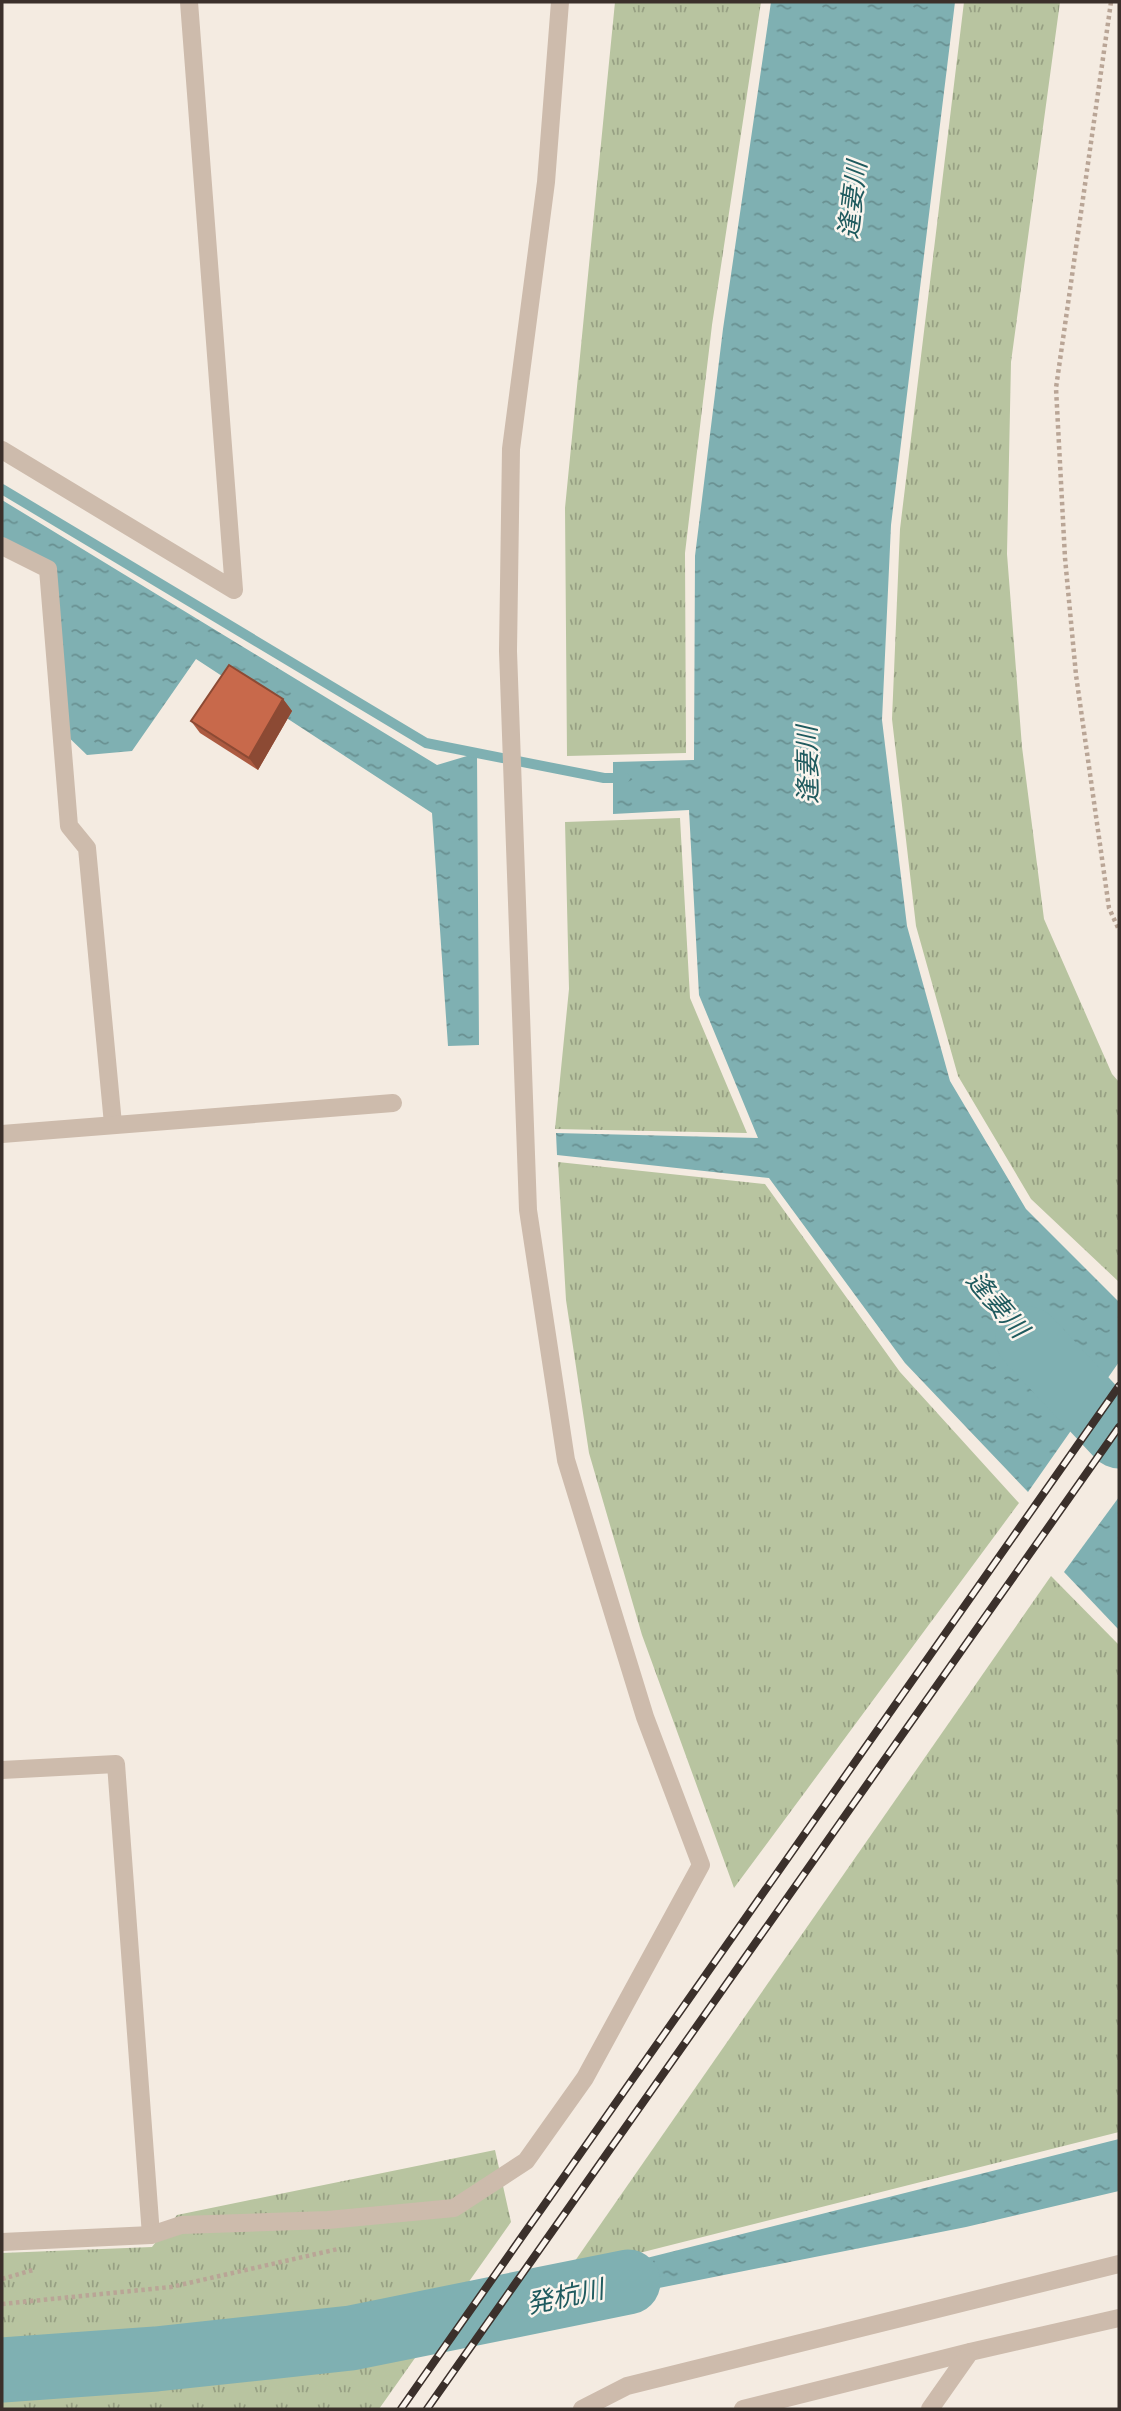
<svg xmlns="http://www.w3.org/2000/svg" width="1121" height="2411" font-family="Mulish,'Noto Sans JP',sans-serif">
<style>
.grass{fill:url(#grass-tufts)}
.water{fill:url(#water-ripples)}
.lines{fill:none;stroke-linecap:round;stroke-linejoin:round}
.stream{stroke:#7fb0b2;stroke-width:10}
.river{stroke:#7fb0b2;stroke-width:65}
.path{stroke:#b9a596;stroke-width:4.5;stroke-dasharray:3.5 3.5;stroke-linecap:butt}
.minor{stroke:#cdbbac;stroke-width:18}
.rail-casing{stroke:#3b302b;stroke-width:8}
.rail{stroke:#fbf5ee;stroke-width:5;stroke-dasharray:16;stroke-linecap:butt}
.wall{fill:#ac5a40}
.shaded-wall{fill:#8c4a34}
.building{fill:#c8694b;stroke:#8c4a34;stroke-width:2}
.labels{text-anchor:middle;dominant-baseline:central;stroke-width:5;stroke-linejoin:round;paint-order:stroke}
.water-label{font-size:26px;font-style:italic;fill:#1f5a5e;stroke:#fbf5ee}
</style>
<defs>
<pattern id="grass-tufts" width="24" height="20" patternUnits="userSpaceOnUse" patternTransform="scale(1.75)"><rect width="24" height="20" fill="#b8c4a0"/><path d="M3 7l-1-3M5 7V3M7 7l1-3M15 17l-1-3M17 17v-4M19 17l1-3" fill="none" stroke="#97a083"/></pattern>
<pattern id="water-ripples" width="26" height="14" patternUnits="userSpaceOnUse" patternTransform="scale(1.75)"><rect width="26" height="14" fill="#7fb0b2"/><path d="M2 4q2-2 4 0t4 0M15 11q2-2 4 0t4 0" fill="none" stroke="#699091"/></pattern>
</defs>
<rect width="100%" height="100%" fill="#f4ebe1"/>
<!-- grass -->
<g class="grass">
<path d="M 615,2 L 761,2 L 712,325 L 685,553 L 686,753 L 567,756 L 565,508 Z"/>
<path d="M 964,2 L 1060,2 L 1011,362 L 1007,554 L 1022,747 L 1044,919 L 1112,1074 L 1119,1082 L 1119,1282 L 1031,1199 L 958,1076 L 916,926 L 892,719 L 900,529 Z"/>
<path d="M 680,818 L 690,998 L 747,1133 L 555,1129 L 569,989 L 565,822 Z"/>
<path d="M 558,1162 L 765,1184 L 900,1372 L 1019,1503 L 734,1888 L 642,1635 L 589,1453 L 566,1300 Z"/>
<path d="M 1051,1576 L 1119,1645 L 1119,2132 L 568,2271 Z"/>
<path d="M 495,2150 L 511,2222 L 379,2409 L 2,2409 L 2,2253 L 152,2247 L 177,2215 Z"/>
</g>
<!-- water -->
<g class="water">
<path d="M 771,2 L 955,2 L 891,525 L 882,720 L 907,926 L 950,1081 L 1026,1209 L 1119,1302 L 1119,1362 L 1028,1492 L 905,1363 L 769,1178 L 557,1155 L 556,1133 L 758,1138 L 699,995 L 689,810 L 613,814 L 613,762 L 694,760 L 695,556 L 723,329 Z"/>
<path d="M 2,500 L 437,765 L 477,753 L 479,1045 L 448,1046 L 432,813 L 196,659 L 132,751 L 87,755 L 61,730 L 42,560 L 2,537 Z"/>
<path d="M 1119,1497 L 1119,1630 L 1064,1572 Z"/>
<path d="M 1119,2139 L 1119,2191 L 966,2227 L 528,2314 L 559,2280 Z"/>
</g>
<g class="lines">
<!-- stream -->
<path class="stream" d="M 2,489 L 426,743 L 604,778 L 625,778"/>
<!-- river -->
<g class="river">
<path d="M 1028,1339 L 1119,1436"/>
<path d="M 2,2370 L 156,2359 L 351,2338 L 628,2282"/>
</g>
<!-- path -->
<g class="path">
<path d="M 1111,2 L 1056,388 L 1065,558 L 1076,675 L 1109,908 L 1119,930"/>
<path d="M 2,2279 L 33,2270"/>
<path d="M 2,2304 L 171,2287 L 338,2249"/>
</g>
<!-- minor -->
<g class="minor">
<path d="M 2,450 L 234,590 L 189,2"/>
<path d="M 2,546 L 48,569 L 69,826 L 87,848 L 113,1124"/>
<path d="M 2,1134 L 393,1103"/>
<path d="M 2,1770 L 116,1764 L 151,2235"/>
<path d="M 2,2242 L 151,2235 L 181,2225 L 328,2220 L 454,2208 L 526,2161 L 585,2078 L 701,1865 L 645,1717 L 566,1460 L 528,1210 L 508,651 L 511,449 L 546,182 L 560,2"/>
<path d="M 582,2409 L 627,2386 L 1119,2264"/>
<path d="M 743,2409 L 970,2352 L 1119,2318"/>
<path d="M 930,2409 L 970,2352"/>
</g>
<defs>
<g id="rail">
<path d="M 401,2409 L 1119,1386"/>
<path d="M 427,2409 L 1119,1427"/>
</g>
</defs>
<!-- rail casing -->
<use href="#rail" class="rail-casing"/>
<!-- rail -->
<use href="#rail" class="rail"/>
</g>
<!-- wall -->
<path class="wall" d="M 283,699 L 292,711 L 258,770 L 200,733 L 191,721 Z"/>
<!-- shaded-wall -->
<path class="shaded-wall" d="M 283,699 L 292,711 L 258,770 L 249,758 Z"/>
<!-- building -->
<path class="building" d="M 229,665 L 283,699 L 249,758 L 191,721 Z"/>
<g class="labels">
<!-- water labels -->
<g class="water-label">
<text transform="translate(852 200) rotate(-83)">逢妻川</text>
<text transform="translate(807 765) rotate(-91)">逢妻川</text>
<text transform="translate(998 1304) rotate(49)">逢妻川</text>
<text transform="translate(565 2296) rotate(-12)">発杭川</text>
</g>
</g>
<!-- border -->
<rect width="1121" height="2411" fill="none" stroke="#3b302b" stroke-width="7"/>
</svg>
